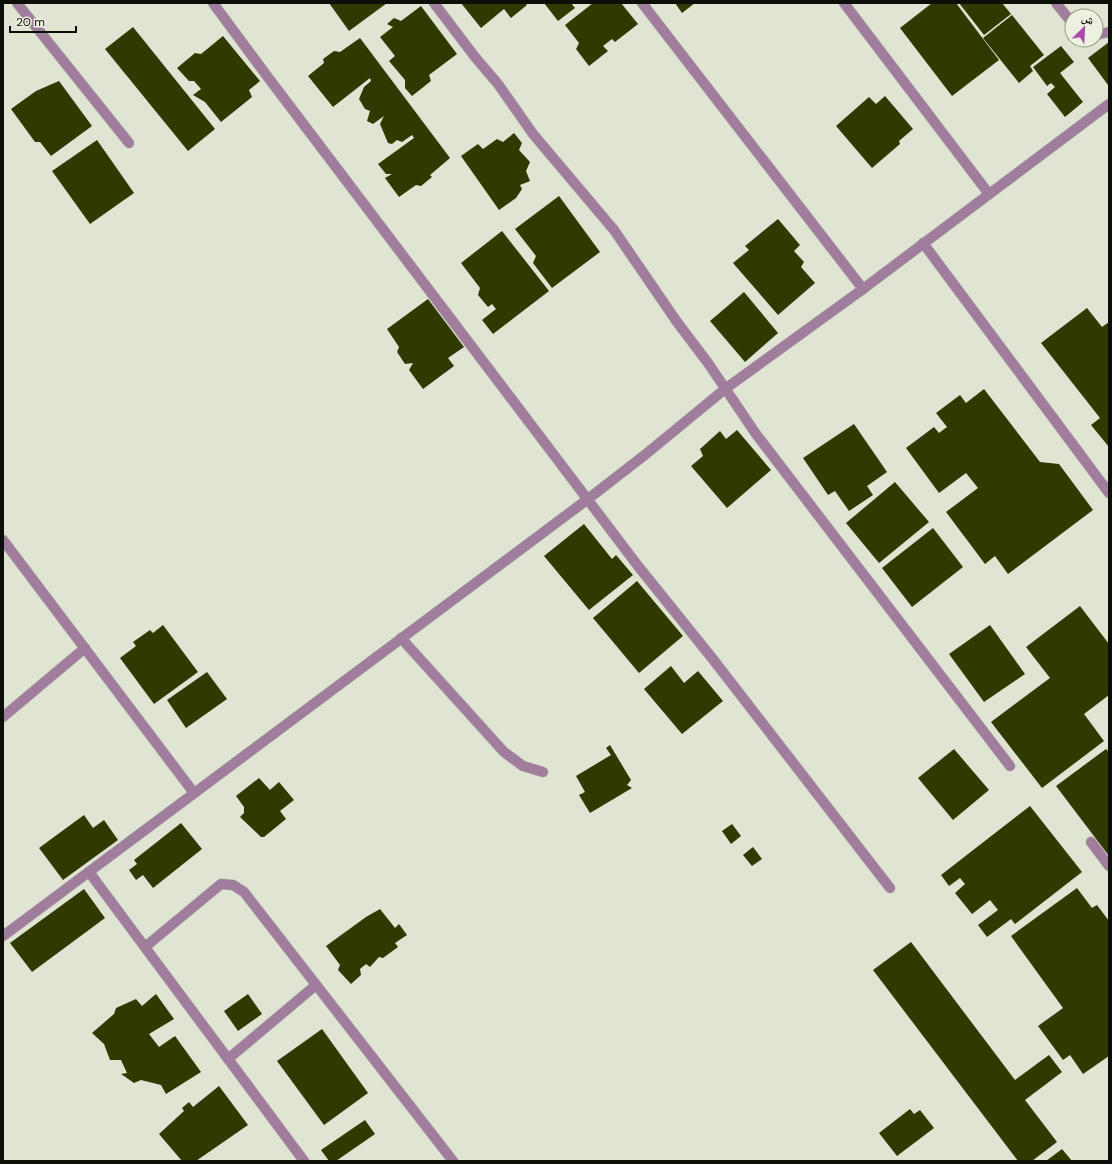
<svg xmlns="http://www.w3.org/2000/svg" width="1112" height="1164" font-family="'DM Sans','Noto Naskh Arabic',sans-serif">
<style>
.building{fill:#303900}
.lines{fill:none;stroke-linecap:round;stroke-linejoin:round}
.street-casing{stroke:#bec2b3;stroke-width:11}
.street{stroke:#a07d9d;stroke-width:10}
</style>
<rect width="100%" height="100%" fill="#e0e4d3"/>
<!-- building -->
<g class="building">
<path d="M 329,3 L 387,3 L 349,31 Z"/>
<path d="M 461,3 L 525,3 L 527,5 L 511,18 L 504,9 L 481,28 Z"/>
<path d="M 544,3 L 571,3 L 575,8 L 558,21 Z"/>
<path d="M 593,3 L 621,3 L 638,24 L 615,42 L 612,39 L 603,46 L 608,51 L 589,66 L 576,49 L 579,43 L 565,25 Z"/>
<path d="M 675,3 L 695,3 L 682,13 Z"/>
<path d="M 932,3 L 956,3 L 999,60 L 952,96 L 900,28 Z"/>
<path d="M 959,3 L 1002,3 L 1011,14 L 984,35 Z"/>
<path d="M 421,6 L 457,54 L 429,75 L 431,81 L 412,96 L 405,88 L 405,80 L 389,61 L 395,56 L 380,37 L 393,27 L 387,24 L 394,18 L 401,21 Z"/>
<path d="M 1012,15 L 1044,55 L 1030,66 L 1033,71 L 1019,83 L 983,38 Z"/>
<path d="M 133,27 L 215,129 L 188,151 L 105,49 Z"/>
<path d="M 223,36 L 260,81 L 249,90 L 252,97 L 221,122 L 205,102 L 193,95 L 201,89 L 194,81 L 189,81 L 177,68 L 195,53 L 201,54 Z"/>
<path d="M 360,38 L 450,158 L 430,175 L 432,177 L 421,186 L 416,185 L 399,197 L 385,178 L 392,174 L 386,174 L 378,164 L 414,138 L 412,135 L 402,142 L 397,140 L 392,144 L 388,143 L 380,124 L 384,116 L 373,124 L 367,121 L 370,111 L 365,109 L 359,99 L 364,87 L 371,81 L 370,78 L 333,107 L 308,76 L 324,63 L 323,59 L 334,51 L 340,52 Z"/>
<path d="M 1109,42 L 1109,84 L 1108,85 L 1088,58 Z"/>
<path d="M 1061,46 L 1074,62 L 1060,73 L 1083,102 L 1065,117 L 1047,94 L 1055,87 L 1051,83 L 1047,86 L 1033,67 Z"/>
<path d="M 59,81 L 92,126 L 51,156 L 40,142 L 35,142 L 11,109 L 36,91 Z"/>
<path d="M 885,96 L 913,129 L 899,141 L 900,144 L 872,168 L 836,126 L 869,97 L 876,104 Z"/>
<path d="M 514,133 L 522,143 L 519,150 L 530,162 L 526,171 L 530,181 L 520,185 L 522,189 L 516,198 L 499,210 L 461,156 L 478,144 L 483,149 L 497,139 L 503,142 Z"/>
<path d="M 97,140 L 134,193 L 90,224 L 52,171 Z"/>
<path d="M 559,196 L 600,252 L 552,288 L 533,263 L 536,256 L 515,229 Z"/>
<path d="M 778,219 L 800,245 L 794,251 L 804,262 L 801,267 L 815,283 L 778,315 L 733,263 L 749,250 L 745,246 Z"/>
<path d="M 502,231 L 549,291 L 493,334 L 482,320 L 496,309 L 492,304 L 488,307 L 478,295 L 480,288 L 461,263 Z"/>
<path d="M 744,292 L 778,333 L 745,362 L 710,321 Z"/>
<path d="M 428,299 L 464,347 L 448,358 L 454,366 L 423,389 L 409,370 L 413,363 L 405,364 L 397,352 L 399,347 L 387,329 Z"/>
<path d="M 1087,308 L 1102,327 L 1109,322 L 1109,447 L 1091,425 L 1100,418 L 1041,343 Z"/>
<path d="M 984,389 L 1040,462 L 1059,464 L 1093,510 L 1008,574 L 995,556 L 985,564 L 946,512 L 978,488 L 966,473 L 939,493 L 906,448 L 934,427 L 939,433 L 947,427 L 936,413 L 960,395 L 966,403 Z"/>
<path d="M 854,424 L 887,472 L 867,486 L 873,495 L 849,511 L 835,491 L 828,495 L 803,458 Z"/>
<path d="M 737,430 L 771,470 L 727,508 L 691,466 L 703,456 L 700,449 L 720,431 L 726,439 Z"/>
<path d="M 895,482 L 929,522 L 879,563 L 846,523 Z"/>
<path d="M 584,524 L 612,559 L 616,555 L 633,575 L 589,610 L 544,556 Z"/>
<path d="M 933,528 L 963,567 L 912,607 L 882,568 Z"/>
<path d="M 637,581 L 683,636 L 639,673 L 593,618 Z"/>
<path d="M 1080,606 L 1109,644 L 1109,695 L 1084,714 L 1104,741 L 1042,788 L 991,722 L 1050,678 L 1026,647 Z"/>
<path d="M 163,625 L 198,672 L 154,704 L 120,658 L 136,646 L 133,642 L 150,630 L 153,633 Z"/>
<path d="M 990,625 L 1025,674 L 984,702 L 949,654 Z"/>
<path d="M 671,666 L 684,683 L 698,671 L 723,701 L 682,734 L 644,689 Z"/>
<path d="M 207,672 L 227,699 L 186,728 L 167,700 Z"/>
<path d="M 610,745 L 631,780 L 627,785 L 632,788 L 590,813 L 579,795 L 585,792 L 576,776 L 611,755 L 606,748 Z"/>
<path d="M 954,749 L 989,790 L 953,820 L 918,778 Z"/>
<path d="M 1106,749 L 1109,752 L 1109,856 L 1056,786 Z"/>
<path d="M 259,778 L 270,790 L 279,782 L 294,800 L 280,811 L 286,819 L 264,837 L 261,837 L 240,817 L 244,813 L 244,807 L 236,796 Z"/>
<path d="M 1030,806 L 1082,872 L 1015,924 L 1011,919 L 987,937 L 978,925 L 998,910 L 990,900 L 972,914 L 955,893 L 965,884 L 960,878 L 949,886 L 941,875 Z"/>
<path d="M 84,815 L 93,828 L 104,820 L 118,840 L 63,880 L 39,848 Z"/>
<path d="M 181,823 L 202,849 L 153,888 L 143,875 L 136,880 L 129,870 L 137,864 L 134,860 Z"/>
<path d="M 732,824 L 741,836 L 731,844 L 722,831 Z"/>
<path d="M 753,847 L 762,859 L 752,866 L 743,855 Z"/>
<path d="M 1077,888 L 1092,908 L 1097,905 L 1109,921 L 1109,1056 L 1083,1074 L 1070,1055 L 1063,1060 L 1038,1026 L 1063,1008 L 1011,936 Z"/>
<path d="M 84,889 L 105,918 L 32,972 L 10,943 Z"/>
<path d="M 380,909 L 395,928 L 399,924 L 407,935 L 395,943 L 398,947 L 383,958 L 379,957 L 370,967 L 366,964 L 360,969 L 361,975 L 351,984 L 338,970 L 340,965 L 326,946 L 366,917 Z"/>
<path d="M 911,942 L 1015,1080 L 1049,1055 L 1062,1072 L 1025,1100 L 1057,1142 L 1032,1161 L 1018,1161 L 873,970 Z"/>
<path d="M 156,994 L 174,1019 L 149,1034 L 159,1047 L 175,1036 L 201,1072 L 166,1094 L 161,1085 L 141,1080 L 134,1083 L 121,1074 L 127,1073 L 121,1060 L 110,1060 L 104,1044 L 92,1033 L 114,1014 L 116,1008 L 136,999 L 142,1006 Z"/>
<path d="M 248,994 L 262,1014 L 238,1031 L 224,1011 Z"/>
<path d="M 322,1029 L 368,1093 L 324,1125 L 277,1061 Z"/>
<path d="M 219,1086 L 248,1125 L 196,1161 L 182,1161 L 159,1134 L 184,1111 L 182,1108 L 189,1102 L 193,1107 Z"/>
<path d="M 910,1109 L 914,1114 L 920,1110 L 934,1128 L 897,1156 L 879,1133 Z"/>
<path d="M 365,1120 L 375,1134 L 336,1161 L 329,1161 L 321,1150 Z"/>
<path d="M 1062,1149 L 1072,1161 L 1046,1161 Z"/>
</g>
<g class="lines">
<defs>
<g id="street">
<path d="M 17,3 L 129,143"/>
<path d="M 213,3 L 267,76 L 638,566 L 712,658 L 890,888"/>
<path d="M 434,3 L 475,57 L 498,84 L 533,134 L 614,230 L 677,322 L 708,363 L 756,434 L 1010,766"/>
<path d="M 642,3 L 863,289"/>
<path d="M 844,3 L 989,194"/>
<path d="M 1056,3 L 1072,23"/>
<path d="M 1096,35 L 1109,32"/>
<path d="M 923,243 L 1109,493"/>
<path d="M 3,540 L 194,793"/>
<path d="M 401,638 L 504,752 L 523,766 L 543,772"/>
<path d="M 3,717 L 85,648"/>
<path d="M 1091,842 L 1109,866"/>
<path d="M 89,872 L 304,1161"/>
<path d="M 3,936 L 588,499 L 646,454 L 725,389 L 863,289 L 1109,104"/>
<path d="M 145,947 L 221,884 L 233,885 L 244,892 L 453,1161"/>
<path d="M 228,1059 L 316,985"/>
</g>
</defs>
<!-- street casing -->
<use href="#street" class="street-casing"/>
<!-- street -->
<use href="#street" class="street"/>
</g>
<!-- border -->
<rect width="1112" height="1164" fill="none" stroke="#0c0e08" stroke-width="8"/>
<!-- north arrow -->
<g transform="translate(1084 28) rotate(24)"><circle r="19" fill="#edf2e0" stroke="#93978a"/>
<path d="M0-3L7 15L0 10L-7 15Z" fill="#ae48ac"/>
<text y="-6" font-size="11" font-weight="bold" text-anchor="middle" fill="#0c0e08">ش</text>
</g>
<!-- scale -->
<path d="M10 26v6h66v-6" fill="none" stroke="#0c0e08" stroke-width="2"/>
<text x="16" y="26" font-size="12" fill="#0c0e08" stroke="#edf2e0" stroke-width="3" paint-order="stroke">20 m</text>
</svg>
